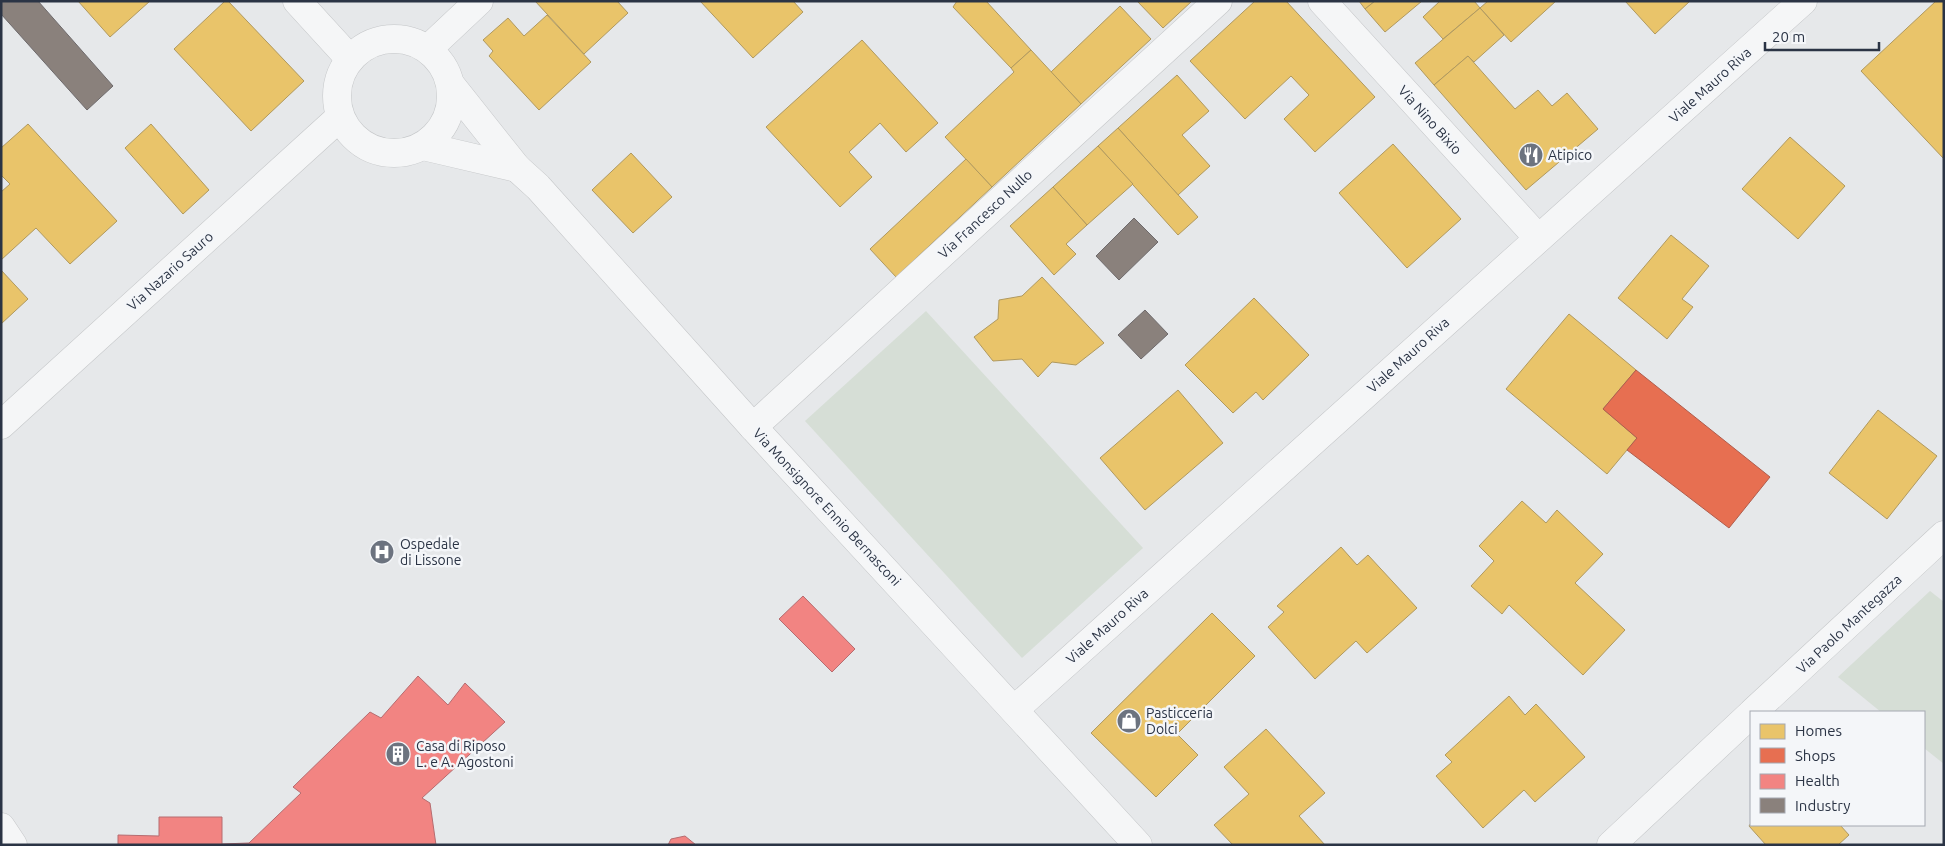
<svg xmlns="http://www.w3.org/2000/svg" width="1945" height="846" font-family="Ubuntu,sans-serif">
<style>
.green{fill:#d6ded6}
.homes{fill:#e9c46a;stroke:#b0995f}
.shops{fill:#e76f51;stroke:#af5d4d}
.health{fill:#f28482;stroke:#b66c70}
.industry{fill:#8a817c;stroke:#6e6a6c}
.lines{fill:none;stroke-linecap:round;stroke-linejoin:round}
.minor-casing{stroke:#c4c6c8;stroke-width:29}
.minor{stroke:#f5f6f7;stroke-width:28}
.labels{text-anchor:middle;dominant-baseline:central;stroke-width:5;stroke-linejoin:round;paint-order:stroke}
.street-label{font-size:14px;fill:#2b3445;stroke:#f4f6f9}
.poi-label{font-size:14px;fill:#2b3445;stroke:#f4f6f9;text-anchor:start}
</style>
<rect width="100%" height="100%" fill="#e6e8ea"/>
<!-- green -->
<g class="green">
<path d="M 926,311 L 1143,548 L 1022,658 L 805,421 Z"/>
<path d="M 1930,591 L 1944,602 L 1944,764 L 1924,748 L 1924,712 L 1881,712 L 1838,677 Z"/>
</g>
<!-- homes -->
<g class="homes">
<path d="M 78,1 L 150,1 L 110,37 Z"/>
<path d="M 225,1 L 228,1 L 304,81 L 251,131 L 174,49 Z"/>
<path d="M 535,1 L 617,1 L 628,13 L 584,54 Z"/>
<path d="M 700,1 L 793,1 L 803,12 L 753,58 Z"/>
<path d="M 957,1 L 986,1 L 1031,50 L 1011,68 L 953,7 Z"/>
<path d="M 1137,1 L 1192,1 L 1163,28 Z"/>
<path d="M 1255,1 L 1286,1 L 1375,97 L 1315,152 L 1284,119 L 1309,95 L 1291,76 L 1245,119 L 1190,61 Z"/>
<path d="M 1359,1 L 1375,1 L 1365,9 Z"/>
<path d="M 1375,1 L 1422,1 L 1385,32 L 1365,9 Z"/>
<path d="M 1440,1 L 1474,1 L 1480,8 L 1443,39 L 1423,17 Z"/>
<path d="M 1488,1 L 1556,1 L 1511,42 L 1480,8 Z"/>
<path d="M 1625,1 L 1690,1 L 1655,34 Z"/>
<path d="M 1936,1 L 1944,1 L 1944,159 L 1861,71 Z"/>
<path d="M 1120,6 L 1151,39 L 1081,104 L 1051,72 Z"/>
<path d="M 1480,8 L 1504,35 L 1474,62 L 1468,56 L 1434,85 L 1415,63 Z"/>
<path d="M 547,15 L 591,62 L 539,110 L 489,56 L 493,51 L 483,40 L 508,18 L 524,36 Z"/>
<path d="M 862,40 L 938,123 L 906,152 L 880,123 L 849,152 L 872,177 L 840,207 L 766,127 Z"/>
<path d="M 1031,50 L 1081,104 L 992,187 L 945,137 L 1014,72 L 1011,68 Z"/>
<path d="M 1468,56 L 1515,109 L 1538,90 L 1552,106 L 1567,93 L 1598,129 L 1526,190 L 1434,85 Z"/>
<path d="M 1177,75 L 1209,111 L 1182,135 L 1210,166 L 1178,195 L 1118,128 Z"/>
<path d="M 28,124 L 117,221 L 70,264 L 36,228 L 1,260 L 1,192 L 10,184 L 1,175 L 1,148 Z"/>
<path d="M 151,124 L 209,190 L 183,214 L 125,148 Z"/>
<path d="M 1118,128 L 1198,217 L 1178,235 L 1098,146 Z"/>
<path d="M 1790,137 L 1845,186 L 1798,239 L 1742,189 Z"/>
<path d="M 1393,144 L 1461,219 L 1407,268 L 1339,193 Z"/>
<path d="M 1098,146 L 1133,184 L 1087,225 L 1053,187 Z"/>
<path d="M 631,153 L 672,197 L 633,233 L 592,190 Z"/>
<path d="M 966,159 L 992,187 L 896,277 L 870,249 Z"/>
<path d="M 1053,187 L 1087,225 L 1066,244 L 1076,254 L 1054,275 L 1010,226 Z"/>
<path d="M 1671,235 L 1709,266 L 1682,299 L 1693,307 L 1667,339 L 1618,298 Z"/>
<path d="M 1,270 L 28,299 L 1,324 Z"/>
<path d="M 1042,277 L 1104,343 L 1076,365 L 1052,362 L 1038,377 L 1022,359 L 993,361 L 974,337 L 998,319 L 999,300 L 1022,296 Z"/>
<path d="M 1254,298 L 1309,355 L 1263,400 L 1256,392 L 1233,413 L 1185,365 Z"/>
<path d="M 1569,314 L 1636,370 L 1603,409 L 1637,438 L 1607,474 L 1506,389 Z"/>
<path d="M 1178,390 L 1223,443 L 1145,510 L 1100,458 Z"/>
<path d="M 1878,410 L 1937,456 L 1887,519 L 1829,473 Z"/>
<path d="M 1522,501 L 1546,523 L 1557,510 L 1603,554 L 1575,583 L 1625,630 L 1583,675 L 1509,605 L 1502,614 L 1471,586 L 1494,561 L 1479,546 Z"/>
<path d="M 1341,547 L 1357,565 L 1368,555 L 1417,608 L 1367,653 L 1356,641 L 1315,679 L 1268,627 L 1284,612 L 1277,606 Z"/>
<path d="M 1212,613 L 1255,656 L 1177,734 L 1198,755 L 1156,797 L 1091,733 Z"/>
<path d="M 1509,696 L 1525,715 L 1536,704 L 1585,757 L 1535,802 L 1524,790 L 1483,828 L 1436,776 L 1452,762 L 1445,755 Z"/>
<path d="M 1266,729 L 1325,793 L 1299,816 L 1325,845 L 1233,845 L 1214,825 L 1249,794 L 1224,767 Z"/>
<path d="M 1751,823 L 1840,825 L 1849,835 L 1838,845 L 1766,845 L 1749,826 Z"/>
</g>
<!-- shops -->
<path class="shops" d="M 1636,370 L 1770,477 L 1729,528 L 1627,450 L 1637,438 L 1603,409 Z"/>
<!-- health -->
<g class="health">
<path d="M 803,596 L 855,649 L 832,672 L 779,619 Z"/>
<path d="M 418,676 L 448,705 L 465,683 L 505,722 L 422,798 L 430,803 L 436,845 L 118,845 L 118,835 L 159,836 L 159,817 L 222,817 L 222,844 L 249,843 L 301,793 L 293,787 L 370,712 L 381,718 Z"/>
<path d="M 685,836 L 696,845 L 668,845 L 671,839 Z"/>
</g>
<!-- industry -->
<g class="industry">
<path d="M 1,1 L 38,1 L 113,86 L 87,110 L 1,14 Z"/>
<path d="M 1134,218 L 1158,242 L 1119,280 L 1096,256 Z"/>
<path d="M 1145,310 L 1168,334 L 1141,359 L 1118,335 Z"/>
</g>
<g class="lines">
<defs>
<g id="minor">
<path d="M 297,1 L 350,59"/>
<path d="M 1322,1 L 1538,238"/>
<circle cx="394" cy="96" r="57"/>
<path d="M 428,49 L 479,1"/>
<path d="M 451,85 L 517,168 L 538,187 L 753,427 L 1138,845"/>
<path d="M 423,146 L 517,168"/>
<path d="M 1,425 L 340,117"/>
<path d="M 753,427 L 1218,1"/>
<path d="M 1014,710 L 1803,1"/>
<path d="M 1753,712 L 1944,535"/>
<path d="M 1,827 L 13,845"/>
<path d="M 1611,845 L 1751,714"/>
</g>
</defs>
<!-- minor casing -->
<use href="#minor" class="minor-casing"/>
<!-- minor -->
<use href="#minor" class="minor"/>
</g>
<!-- icons -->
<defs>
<symbol id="restaurant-disc" viewBox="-11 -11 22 22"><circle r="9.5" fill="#6c737f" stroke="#f4f6f9"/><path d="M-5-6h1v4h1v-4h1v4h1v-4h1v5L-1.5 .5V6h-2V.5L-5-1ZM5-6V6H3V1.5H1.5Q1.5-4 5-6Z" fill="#fff"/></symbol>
<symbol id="hospital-disc" viewBox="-11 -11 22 22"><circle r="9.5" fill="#6c737f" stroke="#f4f6f9"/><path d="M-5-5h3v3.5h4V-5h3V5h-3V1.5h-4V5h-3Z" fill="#fff"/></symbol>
<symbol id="shop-disc" viewBox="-11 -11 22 22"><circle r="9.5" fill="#6c737f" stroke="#f4f6f9"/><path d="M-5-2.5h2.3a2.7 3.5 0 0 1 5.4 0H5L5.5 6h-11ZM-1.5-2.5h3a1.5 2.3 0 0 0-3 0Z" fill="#fff"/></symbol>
<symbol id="building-disc" viewBox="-11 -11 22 22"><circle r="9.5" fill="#6c737f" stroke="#f4f6f9"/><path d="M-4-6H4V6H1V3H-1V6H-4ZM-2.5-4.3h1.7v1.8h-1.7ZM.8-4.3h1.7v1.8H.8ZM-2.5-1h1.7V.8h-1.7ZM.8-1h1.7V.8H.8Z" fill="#fff"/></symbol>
</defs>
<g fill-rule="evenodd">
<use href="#restaurant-disc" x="1517" y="141" width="28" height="28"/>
<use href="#hospital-disc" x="368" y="538" width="28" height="28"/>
<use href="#shop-disc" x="1115" y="707" width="28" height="28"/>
<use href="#building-disc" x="384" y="740" width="28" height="28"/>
</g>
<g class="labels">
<!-- street labels -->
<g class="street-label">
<text transform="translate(1710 85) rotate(-42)">Viale Mauro Riva</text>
<text transform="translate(1430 120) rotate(48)">Via Nino Bixio</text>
<text transform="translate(985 214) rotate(-43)">Via Francesco Nullo</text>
<text transform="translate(170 271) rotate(-42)">Via Nazario Sauro</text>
<text transform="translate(1408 355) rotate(-42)">Viale Mauro Riva</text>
<text transform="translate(827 507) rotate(47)">Via Monsignore Ennio Bernasconi</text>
<text transform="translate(1849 624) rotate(-43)">Via Paolo Mantegazza</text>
<text transform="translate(1107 626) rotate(-42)">Viale Mauro Riva</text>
</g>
<!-- poi labels -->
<g class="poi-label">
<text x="1548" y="155">Atipico</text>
<text x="400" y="544">Ospedale<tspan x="400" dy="16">di Lissone</tspan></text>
<text x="1146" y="713">Pasticceria<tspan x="1146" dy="16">Dolci</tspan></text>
<text x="416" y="746">Casa di Riposo<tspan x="416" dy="16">L. e A. Agostoni</tspan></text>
</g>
</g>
<!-- border -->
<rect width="1945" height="846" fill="none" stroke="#2b3445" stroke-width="5"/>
<!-- legend -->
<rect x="1750" y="711" width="175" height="115" fill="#f4f6f9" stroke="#a4a8b1"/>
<rect x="1760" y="724" width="25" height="15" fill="#e9c46a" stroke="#a4a8b1"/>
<text x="1795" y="736" font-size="15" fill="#2b3445">Homes</text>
<rect x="1760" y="748" width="25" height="15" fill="#e76f51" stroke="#a4a8b1"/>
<text x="1795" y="761" font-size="15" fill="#2b3445">Shops</text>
<rect x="1760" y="774" width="25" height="15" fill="#f28482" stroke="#a4a8b1"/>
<text x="1795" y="786" font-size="15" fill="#2b3445">Health</text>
<rect x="1760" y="798" width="25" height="15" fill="#8a817c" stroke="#a4a8b1"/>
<text x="1795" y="811" font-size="15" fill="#2b3445">Industry</text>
<!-- scale -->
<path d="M1765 42v8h114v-8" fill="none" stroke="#2b3445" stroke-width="2.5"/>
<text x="1772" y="42" font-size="15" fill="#2b3445" stroke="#f4f6f9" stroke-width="4" paint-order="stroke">20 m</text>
</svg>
